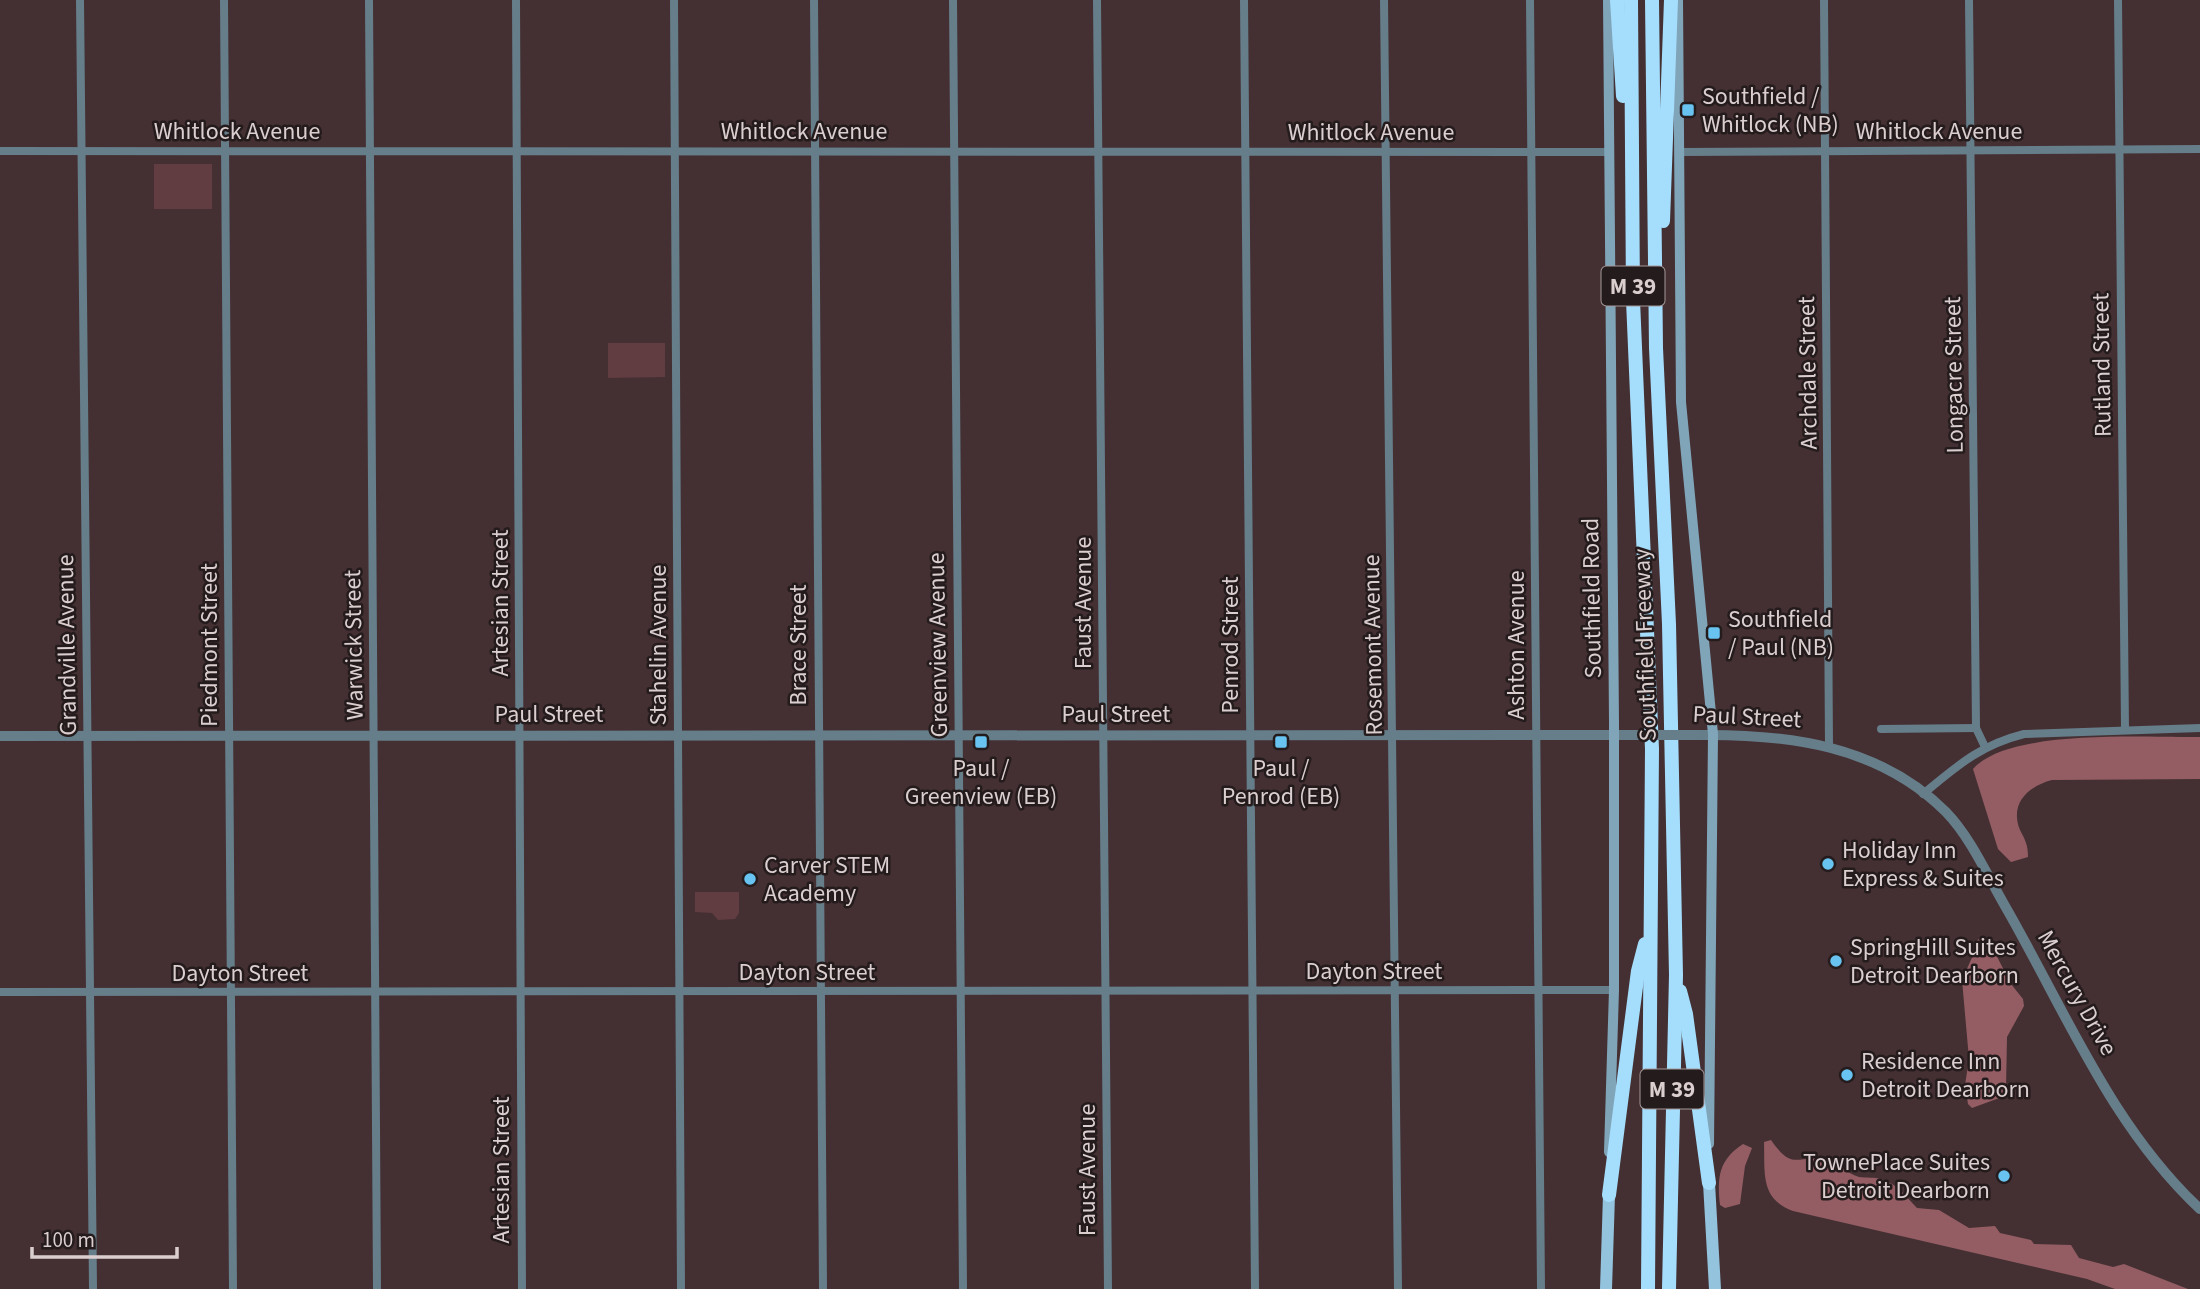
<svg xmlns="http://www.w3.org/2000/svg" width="2200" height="1289" font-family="'Source Sans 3',sans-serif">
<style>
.green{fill:#613c40}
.forest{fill:#945d64}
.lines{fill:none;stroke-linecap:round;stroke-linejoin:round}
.minor{stroke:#667d8a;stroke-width:8}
.tertiary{stroke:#667d8a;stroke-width:10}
.secondary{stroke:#80a5b9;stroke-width:10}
.primary{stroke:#93c3dd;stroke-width:12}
.motorway{stroke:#a5defd;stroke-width:14}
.tertiary-bridge{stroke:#667d8a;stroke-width:10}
.poi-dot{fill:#69c3f1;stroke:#241b1c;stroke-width:2.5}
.labels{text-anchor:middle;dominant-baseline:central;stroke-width:5;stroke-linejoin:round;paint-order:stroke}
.shield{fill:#241b1c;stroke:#a49899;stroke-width:2}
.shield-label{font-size:23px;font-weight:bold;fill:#dbcecf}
.poi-label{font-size:24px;fill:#dbcecf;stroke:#241b1c;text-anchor:start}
.street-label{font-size:24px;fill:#dbcecf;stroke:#241b1c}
</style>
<rect width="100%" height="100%" fill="#443032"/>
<!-- green -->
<g class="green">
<rect x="154" y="164" width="58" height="45"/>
<path d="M 608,343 L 665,343 L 665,377 L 608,378 Z"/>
<path d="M 695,892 L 739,892 L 739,913 L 735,919 L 718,920 L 712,913 L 695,912 Z"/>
</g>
<!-- forest -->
<g class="forest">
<path d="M 2200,737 L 2200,779 L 2052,780 C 2029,786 2009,803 2020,830 C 2025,840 2028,844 2028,857 L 2011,862 L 1998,849 L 1973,769 C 2009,728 2146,738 2200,737 Z"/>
<path d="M 1980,938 L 1988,939 L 2011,984 L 2023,999 L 2024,1006 L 2007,1037 L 2006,1088 L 2002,1097 L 1972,1108 L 1968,1104 L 1965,1085 L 1969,1059 L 1962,980 L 1974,953 L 1974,943 Z"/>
<path d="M 1771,1140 C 1794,1173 1797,1153 1826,1160 C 1837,1163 1848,1174 1859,1177 C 1866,1178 1874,1177 1881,1179 C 1898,1184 1906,1197 1917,1208 L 1939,1210 L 1969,1228 L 1995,1226 L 2000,1233 L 2031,1240 L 2034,1244 L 2071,1245 L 2079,1258 L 2113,1267 L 2124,1264 L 2188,1289 L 2115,1289 L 2087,1279 L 1793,1211 C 1760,1199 1765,1173 1764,1142 Z"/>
<path d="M 1743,1144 L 1752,1148 L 1745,1166 L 1740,1204 L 1725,1208 L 1720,1205 C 1717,1176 1719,1160 1743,1144 Z"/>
</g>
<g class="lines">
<!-- minor -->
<g class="minor">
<path d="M 80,0 L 93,1289"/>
<path d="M 224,0 L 233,1289"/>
<path d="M 369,0 L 377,1289"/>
<path d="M 516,0 L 522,1289"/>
<path d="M 674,0 L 681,1289"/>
<path d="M 814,0 L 823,1289"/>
<path d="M 953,0 L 963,1289"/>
<path d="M 1097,0 L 1108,1289"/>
<path d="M 1244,0 L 1255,1289"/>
<path d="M 1384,0 L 1398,1289"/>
<path d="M 1530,0 L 1541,1289"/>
<path d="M 1824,0 L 1829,746"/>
<path d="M 1969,0 L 1976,728 L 1985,747"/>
<path d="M 2118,0 L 2125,729"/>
<path d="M 0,151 L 1608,152"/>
<path d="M 1679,152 L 2200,149"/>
<path d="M 1881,729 L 1976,728"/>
<path d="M 1923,794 C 1957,766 1980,745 2024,734 L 2200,728"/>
<path d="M 0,992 L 1614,990"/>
</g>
<!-- tertiary -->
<g class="tertiary">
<path d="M 1699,735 C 1788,734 1879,745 1946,812 C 1971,838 1987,875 2005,906 C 2065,1010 2111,1126 2200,1209"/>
<path d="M 0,736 L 1626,735"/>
</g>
<!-- secondary -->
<g class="secondary">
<path d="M 1608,0 L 1614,722 L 1614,990 L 1609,1152"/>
<path d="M 1678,0 L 1681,402 L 1713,734 L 1709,1144"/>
</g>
<!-- primary -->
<g class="primary">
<path d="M 1709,1183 L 1715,1289"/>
<path d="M 1606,1289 L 1609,1195"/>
</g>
<!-- motorway -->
<g class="motorway">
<path d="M 1617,0 L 1623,96"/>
<path d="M 1631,0 L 1633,300 L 1652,749 L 1648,1289"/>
<path d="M 1652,0 L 1656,348 L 1669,624 L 1676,975 L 1669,1289"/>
<path d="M 1663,221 L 1671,0"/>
<path d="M 1680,991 L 1686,1014 L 1709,1183"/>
<path d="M 1609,1195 L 1638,971 L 1645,944"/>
</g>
<!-- tertiary-bridge -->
<path class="tertiary-bridge" d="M 1626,735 L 1699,735"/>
</g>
<!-- markers -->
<g class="poi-dot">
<rect x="1681" y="103" width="14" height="14" rx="3.5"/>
<rect x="1707" y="626" width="14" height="14" rx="3.5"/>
<rect x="974" y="735" width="14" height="14" rx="3.5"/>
<rect x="1274" y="735" width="14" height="14" rx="3.5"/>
<circle cx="1828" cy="864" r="7"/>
<circle cx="750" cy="879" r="7"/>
<circle cx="1836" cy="961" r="7"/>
<circle cx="1847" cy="1075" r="7"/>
<circle cx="2004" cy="1176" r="7"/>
</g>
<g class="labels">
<!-- shield labels -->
<g class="shield">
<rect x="1601.5" y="266.5" width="63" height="39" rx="5"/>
<rect x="1640.5" y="1069.5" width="63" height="39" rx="5"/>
</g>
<g class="shield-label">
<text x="1633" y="286">M 39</text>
<text x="1672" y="1089">M 39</text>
</g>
<!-- poi labels -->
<g class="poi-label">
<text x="1702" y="96">Southfield /<tspan x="1702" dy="28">Whitlock (NB)</tspan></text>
<text x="1728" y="619">Southfield<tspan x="1728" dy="28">/ Paul (NB)</tspan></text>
<text x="981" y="768" text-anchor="middle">Paul /<tspan x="981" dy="28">Greenview (EB)</tspan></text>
<text x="1281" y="768" text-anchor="middle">Paul /<tspan x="1281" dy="28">Penrod (EB)</tspan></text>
<text x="1842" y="850">Holiday Inn<tspan x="1842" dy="28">Express &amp; Suites</tspan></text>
<text x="764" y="865">Carver STEM<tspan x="764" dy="28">Academy</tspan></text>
<text x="1850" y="947">SpringHill Suites<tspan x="1850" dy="28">Detroit Dearborn</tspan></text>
<text x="1861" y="1061">Residence Inn<tspan x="1861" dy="28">Detroit Dearborn</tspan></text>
<text x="1990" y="1162" text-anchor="end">TownePlace Suites<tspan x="1990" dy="28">Detroit Dearborn</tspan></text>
</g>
<!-- street labels -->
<g class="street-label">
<text x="237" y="131">Whitlock Avenue</text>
<text x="804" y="131">Whitlock Avenue</text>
<text x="1939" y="131">Whitlock Avenue</text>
<text x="1371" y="132">Whitlock Avenue</text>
<text transform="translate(2102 365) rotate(-91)">Rutland Street</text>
<text transform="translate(1808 373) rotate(-91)">Archdale Street</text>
<text transform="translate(1954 375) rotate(-91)">Longacre Street</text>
<text transform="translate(1592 598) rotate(-91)">Southfield Road</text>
<text transform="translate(500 603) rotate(-90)">Artesian Street</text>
<text transform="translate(1083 603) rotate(-90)">Faust Avenue</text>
<text transform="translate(67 645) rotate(-91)">Grandville Avenue</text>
<text transform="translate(209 645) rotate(-90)">Piedmont Street</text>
<text transform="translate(354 645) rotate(-91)">Warwick Street</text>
<text transform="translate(658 645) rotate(-90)">Stahelin Avenue</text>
<text transform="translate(798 645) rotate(-90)">Brace Street</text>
<text transform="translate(938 645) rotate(-91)">Greenview Avenue</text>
<text transform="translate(1230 645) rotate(-90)">Penrod Street</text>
<text transform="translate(1373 645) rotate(-91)">Rosemont Avenue</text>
<text transform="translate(1516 645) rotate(-90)">Ashton Avenue</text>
<text transform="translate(1645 645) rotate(-92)">Southfield Freeway</text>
<text x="549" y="714">Paul Street</text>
<text x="1116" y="714">Paul Street</text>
<text transform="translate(1747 717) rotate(3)">Paul Street</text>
<text x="1374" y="971">Dayton Street</text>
<text x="807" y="972">Dayton Street</text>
<text x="240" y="973">Dayton Street</text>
<text transform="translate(2077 993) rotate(61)">Mercury Drive</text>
<text transform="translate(501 1170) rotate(-90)">Artesian Street</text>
<text transform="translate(1087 1170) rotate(-90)">Faust Avenue</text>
</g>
</g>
<!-- scale -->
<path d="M32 1247v10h145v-10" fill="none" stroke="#dbcecf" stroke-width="3.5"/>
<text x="42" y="1247" font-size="21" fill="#dbcecf" stroke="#241b1c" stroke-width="5" paint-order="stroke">100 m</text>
</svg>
